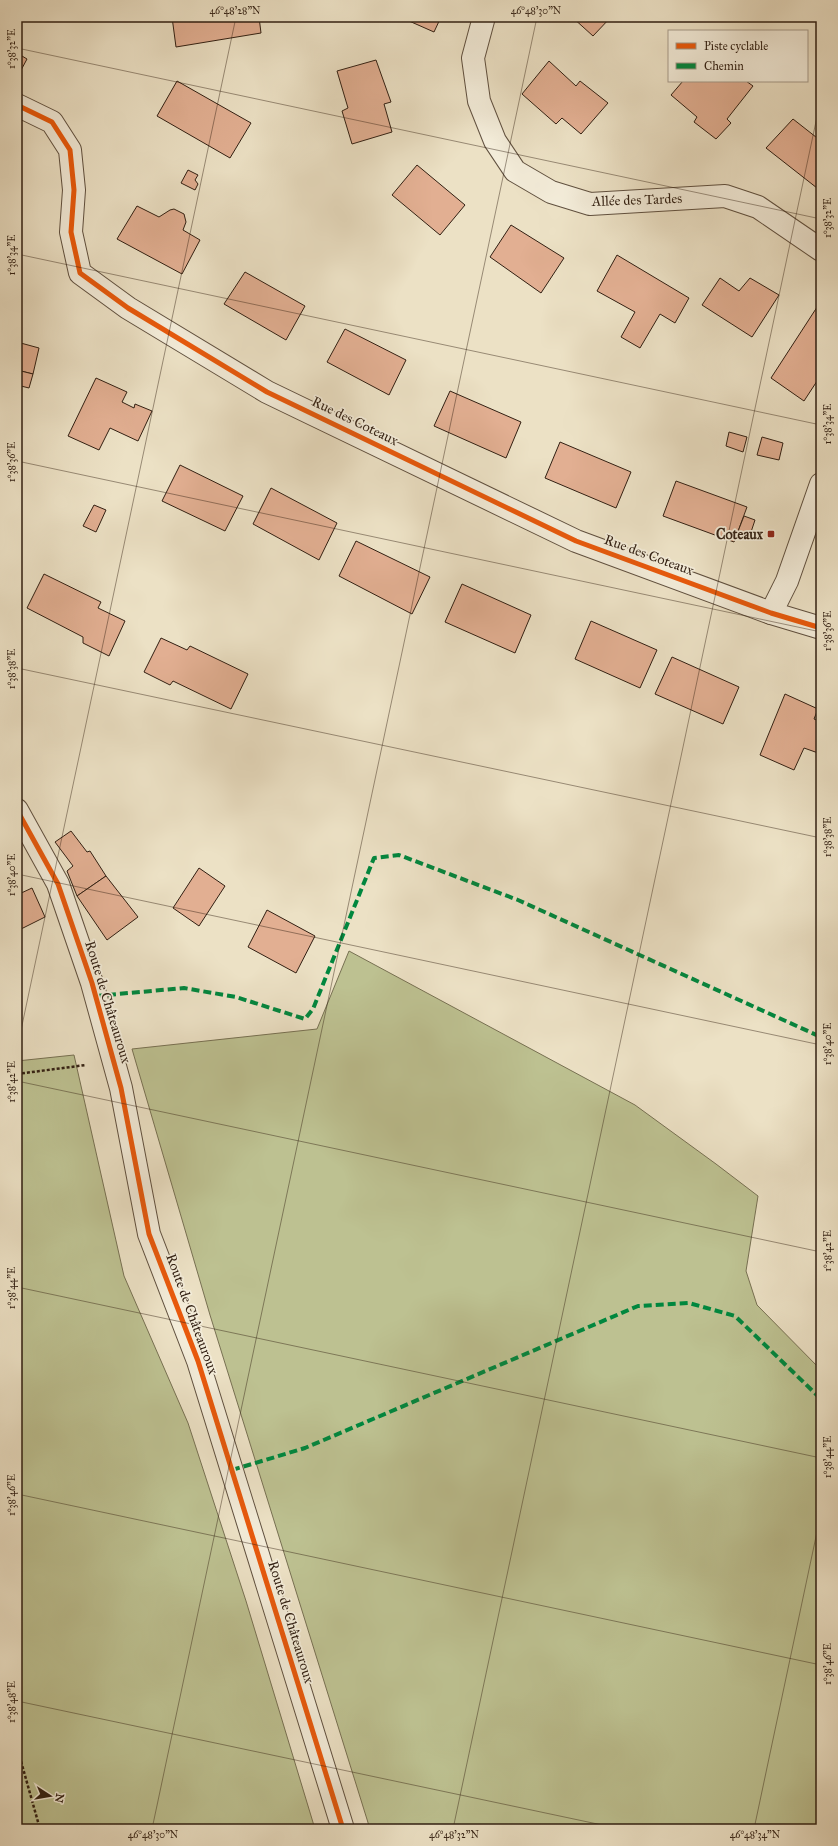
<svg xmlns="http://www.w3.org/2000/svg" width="838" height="1846" font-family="'IM FELL Great Primer',serif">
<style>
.green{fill:#bdc191;stroke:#777052}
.building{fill:#e2af92;stroke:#311f12}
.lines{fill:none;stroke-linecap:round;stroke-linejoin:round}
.minor-casing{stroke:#60503f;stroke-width:24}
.tertiary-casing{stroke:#60503f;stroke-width:24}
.path{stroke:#311f12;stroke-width:2.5;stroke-dasharray:3 2;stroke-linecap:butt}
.minor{stroke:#f3ecd9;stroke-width:22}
.tertiary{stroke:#f3ecd9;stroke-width:22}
.quiet{stroke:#00873e;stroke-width:4;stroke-dasharray:8 4;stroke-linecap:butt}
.cycleway-casing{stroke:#f3ecd9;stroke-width:8}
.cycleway{stroke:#e8590c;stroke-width:5}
.ticks{fill:none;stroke:#311f12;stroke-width:1;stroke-opacity:0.45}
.poi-dot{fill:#8f2418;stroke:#f3ecd9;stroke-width:1.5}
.labels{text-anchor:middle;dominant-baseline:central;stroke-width:3.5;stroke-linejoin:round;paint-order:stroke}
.street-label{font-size:14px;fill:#311f12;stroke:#f3ecd9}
.poi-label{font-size:14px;font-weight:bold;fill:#311f12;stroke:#f3ecd9;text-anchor:end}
.neatline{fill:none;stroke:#311f12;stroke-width:1.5}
.ticks-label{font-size:10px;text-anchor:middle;fill:#311f12}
</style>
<rect width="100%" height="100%" fill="#ece1c5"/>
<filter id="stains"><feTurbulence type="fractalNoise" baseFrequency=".005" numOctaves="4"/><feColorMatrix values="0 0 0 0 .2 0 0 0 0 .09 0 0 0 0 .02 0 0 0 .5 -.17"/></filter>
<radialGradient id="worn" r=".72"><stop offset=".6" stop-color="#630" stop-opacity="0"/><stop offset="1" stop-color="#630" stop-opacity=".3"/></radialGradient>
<!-- green -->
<g class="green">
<path d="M 349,951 L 635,1105 L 716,1164 L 758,1196 L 746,1271 L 757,1305 L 821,1370 L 821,1829 L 370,1829 L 210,1315 L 132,1049 L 317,1029 Z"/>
<path d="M 74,1055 L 124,1276 L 188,1423 L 246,1601 L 315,1829 L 17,1829 L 17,1061 Z"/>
</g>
<!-- building -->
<g class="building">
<path d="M 172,17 L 259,17 L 261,33 L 176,47 Z"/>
<path d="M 400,17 L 441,17 L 434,32 Z"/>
<path d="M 572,17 L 611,17 L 593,36 Z"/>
<path d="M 17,53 L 27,59 L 20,72 L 17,70 Z"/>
<path d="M 376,60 L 391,102 L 384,104 L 392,132 L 352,144 L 342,111 L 348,108 L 337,71 Z"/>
<path d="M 549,61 L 576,86 L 580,81 L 608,103 L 581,134 L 562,118 L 556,124 L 522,94 Z"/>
<path d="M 177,81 L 251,123 L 230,158 L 157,116 Z"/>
<path d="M 683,81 L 746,81 L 753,86 L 727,119 L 731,123 L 716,139 L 694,122 L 697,117 L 671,95 Z"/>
<path d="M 793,119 L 821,141 L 821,183 L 817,188 L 766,148 Z"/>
<path d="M 417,165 L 465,205 L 440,235 L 392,195 Z"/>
<path d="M 188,170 L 198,175 L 195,180 L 198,184 L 195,190 L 181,183 Z"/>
<path d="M 17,184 L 21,186 L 17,194 Z"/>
<path d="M 137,206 L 159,217 L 170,210 L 174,209 L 184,214 L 186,222 L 183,230 L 200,240 L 182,274 L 117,239 Z"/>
<path d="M 511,225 L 564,258 L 541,293 L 490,257 Z"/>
<path d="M 617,255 L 689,298 L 675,323 L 660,314 L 640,348 L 621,337 L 635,312 L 597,291 Z"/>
<path d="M 245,272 L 305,306 L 286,340 L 224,304 Z"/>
<path d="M 720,278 L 739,291 L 750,278 L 779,295 L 752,337 L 702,305 Z"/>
<path d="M 821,301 L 821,375 L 804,401 L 771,378 Z"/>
<path d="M 345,329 L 406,360 L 389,395 L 327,362 Z"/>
<path d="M 17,342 L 39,348 L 33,374 L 17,370 Z"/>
<path d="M 17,370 L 33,374 L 29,388 L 17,385 Z"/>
<path d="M 96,378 L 127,392 L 122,402 L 134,408 L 135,404 L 152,411 L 138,441 L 110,428 L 99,450 L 68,436 Z"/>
<path d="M 450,391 L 521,422 L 506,458 L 434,426 Z"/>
<path d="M 729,432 L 747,437 L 743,452 L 726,446 Z"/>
<path d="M 762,437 L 783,443 L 779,460 L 757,455 Z"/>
<path d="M 560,442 L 631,472 L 616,508 L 545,478 Z"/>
<path d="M 180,465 L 243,496 L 225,531 L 162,501 Z"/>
<path d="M 676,481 L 747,507 L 734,542 L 663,516 Z"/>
<path d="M 271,488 L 337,523 L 319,560 L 253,524 Z"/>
<path d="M 94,505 L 106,510 L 96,532 L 83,526 Z"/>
<path d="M 744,516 L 755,520 L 749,538 L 737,534 Z"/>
<path d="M 356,541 L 430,577 L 412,614 L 339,576 Z"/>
<path d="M 44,574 L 101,602 L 98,608 L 125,621 L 109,656 L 83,643 L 83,637 L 27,608 Z"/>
<path d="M 462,584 L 531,615 L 515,653 L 445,622 Z"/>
<path d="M 591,621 L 657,650 L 640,688 L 575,659 Z"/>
<path d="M 161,638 L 187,650 L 190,646 L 248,674 L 231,709 L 173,681 L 170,685 L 144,672 Z"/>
<path d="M 672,657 L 739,687 L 723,724 L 655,694 Z"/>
<path d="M 785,694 L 818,709 L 814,719 L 821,722 L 821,754 L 804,748 L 794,770 L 760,755 Z"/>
<path d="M 71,831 L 87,852 L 90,851 L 106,876 L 77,896 L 67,871 L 73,866 L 55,842 Z"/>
<path d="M 199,868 L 225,886 L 199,926 L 173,908 Z"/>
<path d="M 106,876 L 138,917 L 107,940 L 77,896 Z"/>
<path d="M 32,888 L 45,917 L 17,931 L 17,895 Z"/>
<path d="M 267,910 L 315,936 L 296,973 L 248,947 Z"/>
</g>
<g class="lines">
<defs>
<g id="minor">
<path d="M 484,17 L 473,58 L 479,101 L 495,141 L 515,171 L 551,192 L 590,204 L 725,196 L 758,207 L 821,250"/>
<path d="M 17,105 L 52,122 L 70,150 L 74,190 L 71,232 L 80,273 L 128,308 L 267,392 L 576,541 L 771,613 L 821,628"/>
<path d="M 771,613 L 787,581 L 821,484"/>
</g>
<path id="tertiary" d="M 17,810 L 58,884 L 92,983 L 121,1088 L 149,1234 L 198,1361 L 343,1829"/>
</defs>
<!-- minor casing -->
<use href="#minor" class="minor-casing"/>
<!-- tertiary casing -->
<use href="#tertiary" class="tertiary-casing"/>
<!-- path -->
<g class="path">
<path d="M 17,1074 L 86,1065"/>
<path d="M 17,1747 L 40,1829"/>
</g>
<!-- minor -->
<use href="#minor" class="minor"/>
<!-- tertiary -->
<use href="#tertiary" class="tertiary"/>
<!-- quiet -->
<g class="quiet">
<path d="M 96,996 L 184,988 L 236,997 L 305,1019 L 313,1009 L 374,858 L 399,855 L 518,900 L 821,1037"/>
<path d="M 232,1470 L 305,1448 L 638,1306 L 689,1303 L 735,1316 L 821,1399"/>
</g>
<defs>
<g id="cycleway">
<path d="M 17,105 L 52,122 L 70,150 L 74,190 L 71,232 L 80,273 L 128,308 L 267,392 L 576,541 L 771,613 L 821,628"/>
<path d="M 17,810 L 58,884 L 92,983 L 121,1088 L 149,1234 L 198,1361 L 343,1829"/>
</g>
</defs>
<!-- cycleway casing -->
<use href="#cycleway" class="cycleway-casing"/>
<!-- cycleway -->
<use href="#cycleway" class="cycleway"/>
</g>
<!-- ticks -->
<path class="ticks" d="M 17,48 L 821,219M 17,254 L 821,425M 17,461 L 821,632M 17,668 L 821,838M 17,874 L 821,1045M 17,1049 L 236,17M 17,1081 L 821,1252M 17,1287 L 821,1458M 17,1494 L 821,1665M 17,1701 L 621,1829M 152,1829 L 537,17M 453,1829 L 821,98M 754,1829 L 821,1513"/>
<!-- markers -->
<rect class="poi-dot" x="767" y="530" width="8" height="8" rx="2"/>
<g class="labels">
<!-- street labels -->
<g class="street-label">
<text transform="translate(637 200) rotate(-2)">Allée des Tardes</text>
<text transform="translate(355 421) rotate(26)">Rue des Coteaux</text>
<text transform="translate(649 555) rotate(20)">Rue des Coteaux</text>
<text transform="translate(108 1002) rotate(73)">Route de Châteauroux</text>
<text transform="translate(192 1314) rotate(70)">Route de Châteauroux</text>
<text transform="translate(291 1622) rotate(73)">Route de Châteauroux</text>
</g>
<!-- poi labels -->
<g class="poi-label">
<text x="763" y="534">Coteaux</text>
</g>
</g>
<!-- margin -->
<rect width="838" height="1846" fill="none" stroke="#ece1c5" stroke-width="44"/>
<!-- legend -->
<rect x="668" y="30" width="140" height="52" fill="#f3ecd9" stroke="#a59a89"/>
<rect x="676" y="43" width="20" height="6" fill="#e8590c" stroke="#a59a89"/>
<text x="704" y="50" font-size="12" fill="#311f12">Piste cyclable</text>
<rect x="676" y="63" width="20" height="6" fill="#00873e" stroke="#a59a89"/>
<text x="704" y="70" font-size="12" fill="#311f12">Chemin</text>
<!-- north arrow -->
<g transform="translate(50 1796) rotate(102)" stroke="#f3ecd9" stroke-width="3" paint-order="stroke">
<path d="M0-3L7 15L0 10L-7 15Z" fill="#311f12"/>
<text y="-6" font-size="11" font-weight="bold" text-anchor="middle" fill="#311f12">N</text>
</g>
<rect x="22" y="22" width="794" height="1802" class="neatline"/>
<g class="ticks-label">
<text x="235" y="14">46°48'28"N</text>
<text x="536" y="14">46°48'30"N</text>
<text transform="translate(11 49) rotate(-90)" y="4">1°38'32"E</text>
<text transform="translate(827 218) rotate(-90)" y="4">1°38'32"E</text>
<text transform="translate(11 255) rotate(-90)" y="4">1°38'34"E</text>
<text transform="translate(827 424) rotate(-90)" y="4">1°38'34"E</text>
<text transform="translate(11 462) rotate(-90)" y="4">1°38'36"E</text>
<text transform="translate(827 631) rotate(-90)" y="4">1°38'36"E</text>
<text transform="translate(11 669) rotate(-90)" y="4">1°38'38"E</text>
<text transform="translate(827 837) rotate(-90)" y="4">1°38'38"E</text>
<text transform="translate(11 875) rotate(-90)" y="4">1°38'40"E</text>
<text transform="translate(827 1044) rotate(-90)" y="4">1°38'40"E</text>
<text transform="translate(11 1082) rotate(-90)" y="4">1°38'42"E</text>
<text transform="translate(827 1251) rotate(-90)" y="4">1°38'42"E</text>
<text transform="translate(11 1288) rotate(-90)" y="4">1°38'44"E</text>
<text transform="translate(827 1457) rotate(-90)" y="4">1°38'44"E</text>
<text transform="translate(11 1495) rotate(-90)" y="4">1°38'46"E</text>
<text transform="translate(827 1664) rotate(-90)" y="4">1°38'46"E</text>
<text transform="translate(11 1702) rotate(-90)" y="4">1°38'48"E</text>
<text x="153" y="1838">46°48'30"N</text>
<text x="454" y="1838">46°48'32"N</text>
<text x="755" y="1838">46°48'34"N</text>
</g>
<rect width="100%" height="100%" filter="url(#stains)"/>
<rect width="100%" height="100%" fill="url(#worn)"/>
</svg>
